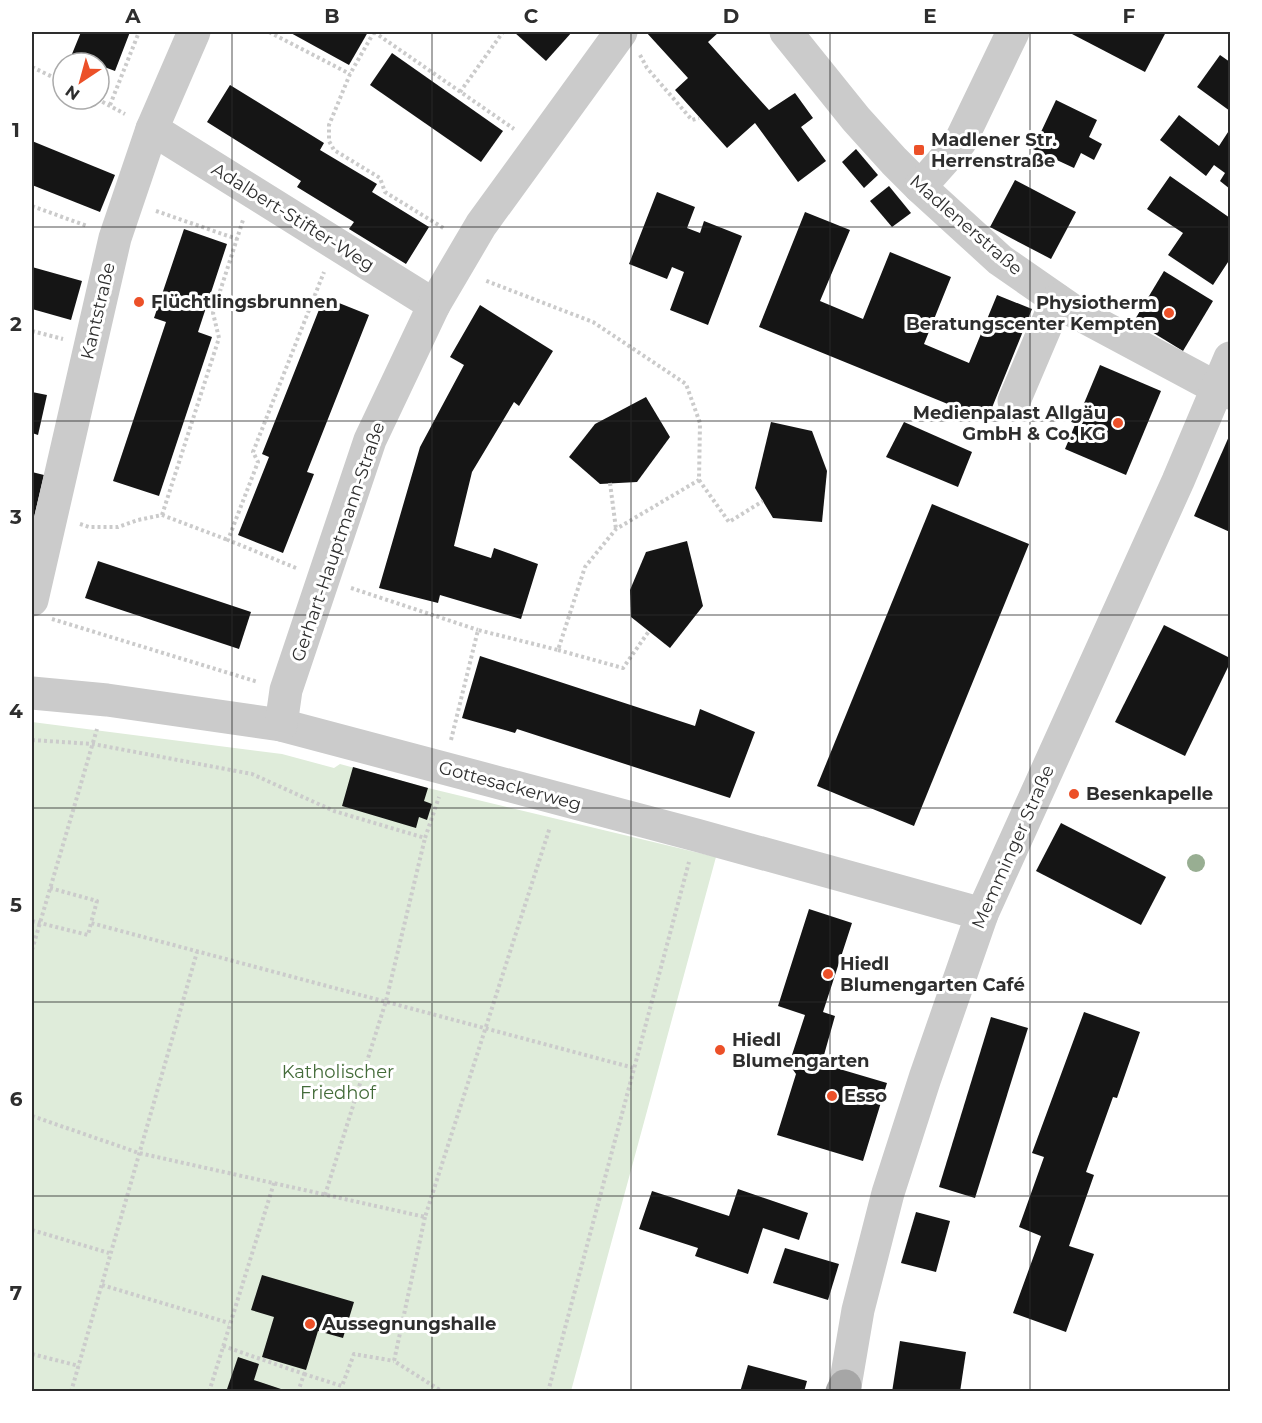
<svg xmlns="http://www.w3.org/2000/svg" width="1262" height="1423" font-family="Montserrat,sans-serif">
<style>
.green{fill:#dfecda}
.building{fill:#151515}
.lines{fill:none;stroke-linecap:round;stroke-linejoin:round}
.path{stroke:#cbcbcb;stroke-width:4;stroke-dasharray:3 3;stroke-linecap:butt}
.minor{stroke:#cbcbcb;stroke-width:33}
.major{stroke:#a6a6a6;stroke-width:33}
.tree{fill:#98ae92}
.grid{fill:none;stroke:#2e2e2e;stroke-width:1.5;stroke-opacity:0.55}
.poi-dot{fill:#ec5028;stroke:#fff;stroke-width:2}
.labels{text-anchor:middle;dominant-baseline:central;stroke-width:6;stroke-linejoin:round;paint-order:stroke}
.poi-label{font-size:18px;font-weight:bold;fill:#2e2e2e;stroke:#fff;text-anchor:start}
.street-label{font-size:18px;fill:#2e2e2e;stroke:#fff}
.park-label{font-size:18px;fill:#436b39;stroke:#fff}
.neatline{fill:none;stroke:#2e2e2e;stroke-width:2}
.grid-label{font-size:20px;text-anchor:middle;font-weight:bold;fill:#2e2e2e}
</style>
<rect width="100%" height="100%" fill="#fff"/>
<!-- green -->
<path class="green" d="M 32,722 L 282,754 L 334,768 L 340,764 L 428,788 L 716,857 L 571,1391 L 32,1392 Z"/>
<!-- building -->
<g class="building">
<path d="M 81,32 L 130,32 L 115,71 L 99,65 L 99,63 L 72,54 Z"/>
<path d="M 289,32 L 368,32 L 349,65 Z"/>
<path d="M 514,32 L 572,32 L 546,61 Z"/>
<path d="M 646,32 L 719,32 L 708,42 L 769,110 L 795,93 L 813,118 L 801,127 L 826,161 L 798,182 L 755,123 L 727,148 L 675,90 L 688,78 Z"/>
<path d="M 1073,32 L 1166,32 L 1145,72 L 1072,34 Z"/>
<path d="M 392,53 L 503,131 L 481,162 L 370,85 Z"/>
<path d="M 1220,55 L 1230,62 L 1230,111 L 1197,87 Z"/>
<path d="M 230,85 L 324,143 L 320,150 L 377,184 L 372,192 L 429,227 L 406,264 L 349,229 L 354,222 L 297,187 L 301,181 L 207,122 Z"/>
<path d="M 1056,100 L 1097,120 L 1089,137 L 1102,144 L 1094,160 L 1081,153 L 1074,168 L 1033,149 Z"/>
<path d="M 1179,115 L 1219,146 L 1230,129 L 1230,189 L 1220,181 L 1225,173 L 1214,165 L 1206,176 L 1160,140 Z"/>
<path d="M 32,141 L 115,175 L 100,212 L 32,185 Z"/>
<path d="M 856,149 L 878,175 L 864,188 L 842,162 Z"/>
<path d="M 1170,176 L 1230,218 L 1230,259 L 1213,285 L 1168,255 L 1183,233 L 1147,209 Z"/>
<path d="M 1015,180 L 1076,212 L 1051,259 L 990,227 Z"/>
<path d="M 889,186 L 911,213 L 892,227 L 870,201 Z"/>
<path d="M 657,192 L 695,207 L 687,228 L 700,233 L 704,221 L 742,236 L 708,325 L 670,310 L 684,272 L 672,267 L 667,279 L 629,264 Z"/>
<path d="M 805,212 L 850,230 L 820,301 L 863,319 L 890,252 L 951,277 L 924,344 L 969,363 L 997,295 L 1032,309 L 987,420 L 759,327 Z"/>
<path d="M 184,229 L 227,244 L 198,332 L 212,337 L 159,496 L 113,481 L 166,322 L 154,318 Z"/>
<path d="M 32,267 L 82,281 L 71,320 L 32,309 Z"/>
<path d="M 1164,271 L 1213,301 L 1183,351 L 1134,321 Z"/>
<path d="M 324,297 L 369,315 L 307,472 L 314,474 L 283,553 L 238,535 L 269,457 L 262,454 Z"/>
<path d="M 480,305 L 553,351 L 519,406 L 514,402 L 472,472 L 454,546 L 491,558 L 494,548 L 538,564 L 521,619 L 440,595 L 438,603 L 379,588 L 420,447 L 464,365 L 450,357 Z"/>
<path d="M 1100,365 L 1161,391 L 1126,475 L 1065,449 Z"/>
<path d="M 32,392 L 47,395 L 38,435 L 32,433 Z"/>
<path d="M 646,397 L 670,437 L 637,482 L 600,484 L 569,457 L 595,424 Z"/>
<path d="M 771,422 L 812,431 L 827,471 L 822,522 L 773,518 L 755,488 Z"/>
<path d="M 904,422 L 972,452 L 958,487 L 886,457 Z"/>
<path d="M 1230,434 L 1230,532 L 1194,516 Z"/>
<path d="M 32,472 L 44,475 L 32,526 Z"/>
<path d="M 932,504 L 1029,544 L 914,826 L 817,786 Z"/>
<path d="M 687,541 L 703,606 L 670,648 L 631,617 L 630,590 L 646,552 Z"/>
<path d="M 98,561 L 251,612 L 239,649 L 85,598 Z"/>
<path d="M 1164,625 L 1230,658 L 1230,663 L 1185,756 L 1115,722 Z"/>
<path d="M 480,656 L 695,726 L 700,709 L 755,732 L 730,798 L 517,729 L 515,733 L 462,718 Z"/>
<path d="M 353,767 L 428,788 L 424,801 L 432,804 L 427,820 L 419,817 L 416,828 L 342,806 Z"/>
<path d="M 1061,823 L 1166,877 L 1141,925 L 1036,871 Z"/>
<path d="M 809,909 L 852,923 L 823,1012 L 835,1016 L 824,1055 L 826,1065 L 887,1083 L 863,1161 L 777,1135 L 796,1074 L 789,1064 L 805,1015 L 778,1006 Z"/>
<path d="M 1084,1012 L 1140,1032 L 1117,1098 L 1113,1097 L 1086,1172 L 1094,1175 L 1069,1246 L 1094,1254 L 1066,1332 L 1013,1313 L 1041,1236 L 1019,1227 L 1044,1157 L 1032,1153 Z"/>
<path d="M 991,1017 L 1028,1028 L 975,1198 L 939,1187 Z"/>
<path d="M 738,1189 L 808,1213 L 799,1240 L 763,1228 L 748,1274 L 695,1256 L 698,1248 L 639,1229 L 652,1191 L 729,1216 Z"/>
<path d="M 916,1212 L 950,1221 L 936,1272 L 901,1263 Z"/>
<path d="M 785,1248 L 839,1264 L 828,1300 L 773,1283 Z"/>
<path d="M 262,1275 L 354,1302 L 343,1338 L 318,1331 L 306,1370 L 262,1357 L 274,1317 L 251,1310 Z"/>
<path d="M 900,1341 L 966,1352 L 960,1392 L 892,1392 Z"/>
<path d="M 238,1357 L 259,1364 L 254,1380 L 281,1389 L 280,1392 L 226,1392 Z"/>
<path d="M 748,1365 L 807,1381 L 804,1392 L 740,1392 Z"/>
</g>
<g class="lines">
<!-- path -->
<g class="path">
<path d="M 269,32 L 350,74"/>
<path d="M 374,32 L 350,74 L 329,125 L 329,141 L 334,150 L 380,178 L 385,192 L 445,229"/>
<path d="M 374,32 L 514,129"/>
<path d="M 640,55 L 647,68 L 692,120 L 699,118"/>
<path d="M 32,67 L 63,82"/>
<path d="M 460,92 L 503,32"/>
<path d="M 97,99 L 125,114"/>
<path d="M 110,105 L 139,32"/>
<path d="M 32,206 L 87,226"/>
<path d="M 156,211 L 237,239"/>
<path d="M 32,331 L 63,339"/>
<path d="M 699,480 L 729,522 L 763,501"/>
<path d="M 610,483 L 616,529"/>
<path d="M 162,515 L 219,338 L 213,313 L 243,220"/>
<path d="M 80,524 L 89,527 L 118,527 L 138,520 L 162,515 L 228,540"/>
<path d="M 296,568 L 228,540 L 258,462 L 253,452 L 324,272"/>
<path d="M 351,588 L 478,630"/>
<path d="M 52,619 L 258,682"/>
<path d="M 558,650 L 623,668 L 649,631"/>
<path d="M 32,740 L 93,744 L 252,774 L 334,811 L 425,838 L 439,797"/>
<path d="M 451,740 L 478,630 L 558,650 L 585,567 L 616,529 L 699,480 L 700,423 L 686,384 L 593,322 L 484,280"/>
<path d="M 50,888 L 97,901 L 91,923 L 634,1068"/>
<path d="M 32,921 L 88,935 L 91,923"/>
<path d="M 32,950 L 97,729"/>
<path d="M 32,1116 L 139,1153 L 425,1217 L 550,827"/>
<path d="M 325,1195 L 386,1001 L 425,838"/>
<path d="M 425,1217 L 394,1361 L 443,1392"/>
<path d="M 32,1230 L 109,1253"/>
<path d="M 102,1285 L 229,1323"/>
<path d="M 223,1346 L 304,1374 L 298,1392"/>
<path d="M 32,1354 L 79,1366"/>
<path d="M 304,1374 L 342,1386 L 354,1354 L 394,1361"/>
<path d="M 71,1392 L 197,952"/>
<path d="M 209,1392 L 274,1183"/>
<path d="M 548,1392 L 689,862"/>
</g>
<!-- minor -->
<g class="minor">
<path d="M 786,32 L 856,119 L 894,161 L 920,187 L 1000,260 L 1075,312 L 1217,388 L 1230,393"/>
<path d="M 152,129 L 434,305"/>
<path d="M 920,187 L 960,142 L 1013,32"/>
<path d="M 1014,401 L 1057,300"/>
<path d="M 32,600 L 115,238 L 152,129 L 194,32"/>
<path d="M 32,693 L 107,700 L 281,725 L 696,835 L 982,914"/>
<path d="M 281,725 L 286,690 L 370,440 L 434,305 L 481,225 L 621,32"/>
<path d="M 844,1392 L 858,1310 L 888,1193 L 925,1078 L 982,914 L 1178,481 L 1230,358"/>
</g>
<!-- major -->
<path class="major" d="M 842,1392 L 845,1386"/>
</g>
<!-- trees -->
<circle class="tree" cx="1196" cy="863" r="9"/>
<!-- grid -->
<path class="grid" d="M 232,32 L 232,1392M 432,32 L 432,1392M 631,32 L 631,1392M 830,32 L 830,1392M 1030,32 L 1030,1392M 32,227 L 1230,227M 32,421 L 1230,421M 32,615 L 1230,615M 32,808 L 1230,808M 32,1002 L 1230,1002M 32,1196 L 1230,1196"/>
<!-- markers -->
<g class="poi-dot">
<rect x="913" y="144" width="12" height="12" rx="3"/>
<circle cx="139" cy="302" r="6"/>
<circle cx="1169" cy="313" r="6"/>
<circle cx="1118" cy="423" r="6"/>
<circle cx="1074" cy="794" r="6"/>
<circle cx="828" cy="974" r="6"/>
<circle cx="720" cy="1050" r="6"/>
<circle cx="832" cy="1096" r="6"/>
<circle cx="310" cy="1324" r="6"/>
</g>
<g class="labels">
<!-- poi labels -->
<g class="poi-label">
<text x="931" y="140">Madlener Str.<tspan x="931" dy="21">Herrenstraße</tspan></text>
<text x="151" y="302">Flüchtlingsbrunnen</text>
<text x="1157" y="303" text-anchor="end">Physiotherm<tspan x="1157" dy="21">Beratungscenter Kempten</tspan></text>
<text x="1106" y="413" text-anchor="end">Medienpalast Allgäu<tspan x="1106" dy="21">GmbH &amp; Co. KG</tspan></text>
<text x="1086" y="794">Besenkapelle</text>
<text x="840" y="964">Hiedl<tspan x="840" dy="21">Blumengarten Café</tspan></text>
<text x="732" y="1040">Hiedl<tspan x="732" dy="21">Blumengarten</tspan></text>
<text x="844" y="1096">Esso</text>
<text x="322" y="1324">Aussegnungshalle</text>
</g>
<!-- street labels -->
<g class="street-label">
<text transform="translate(293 217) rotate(32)">Adalbert-Stifter-Weg</text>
<text transform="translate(966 225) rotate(41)">Madlenerstraße</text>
<text transform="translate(98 311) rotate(-77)">Kantstraße</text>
<text transform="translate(338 542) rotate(-71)">Gerhart-Hauptmann-Straße</text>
<text transform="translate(510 786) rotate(15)">Gottesackerweg</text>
<text transform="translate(1013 847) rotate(-66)">Memminger Straße</text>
</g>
<!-- park labels -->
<g class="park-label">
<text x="338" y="1072">Katholischer<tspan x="338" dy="21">Friedhof</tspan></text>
</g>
</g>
<!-- border -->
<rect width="1262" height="1423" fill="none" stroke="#ffffff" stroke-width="66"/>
<!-- north arrow -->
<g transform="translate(81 81) rotate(216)"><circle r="28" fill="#ffffff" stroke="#ababab" stroke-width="1.5"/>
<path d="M0-4.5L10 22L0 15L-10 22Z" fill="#ec5028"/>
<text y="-9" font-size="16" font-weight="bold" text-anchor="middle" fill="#2e2e2e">N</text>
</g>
<rect x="33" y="33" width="1196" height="1357" class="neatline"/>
<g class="grid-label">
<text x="133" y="23">A</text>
<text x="332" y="23">B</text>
<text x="531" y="23">C</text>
<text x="731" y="23">D</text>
<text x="930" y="23">E</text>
<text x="1129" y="23">F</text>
<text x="16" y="137">1</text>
<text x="16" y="331">2</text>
<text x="16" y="524">3</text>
<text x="16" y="718">4</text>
<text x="16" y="912">5</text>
<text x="16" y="1106">6</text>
<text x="16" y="1300">7</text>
</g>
</svg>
